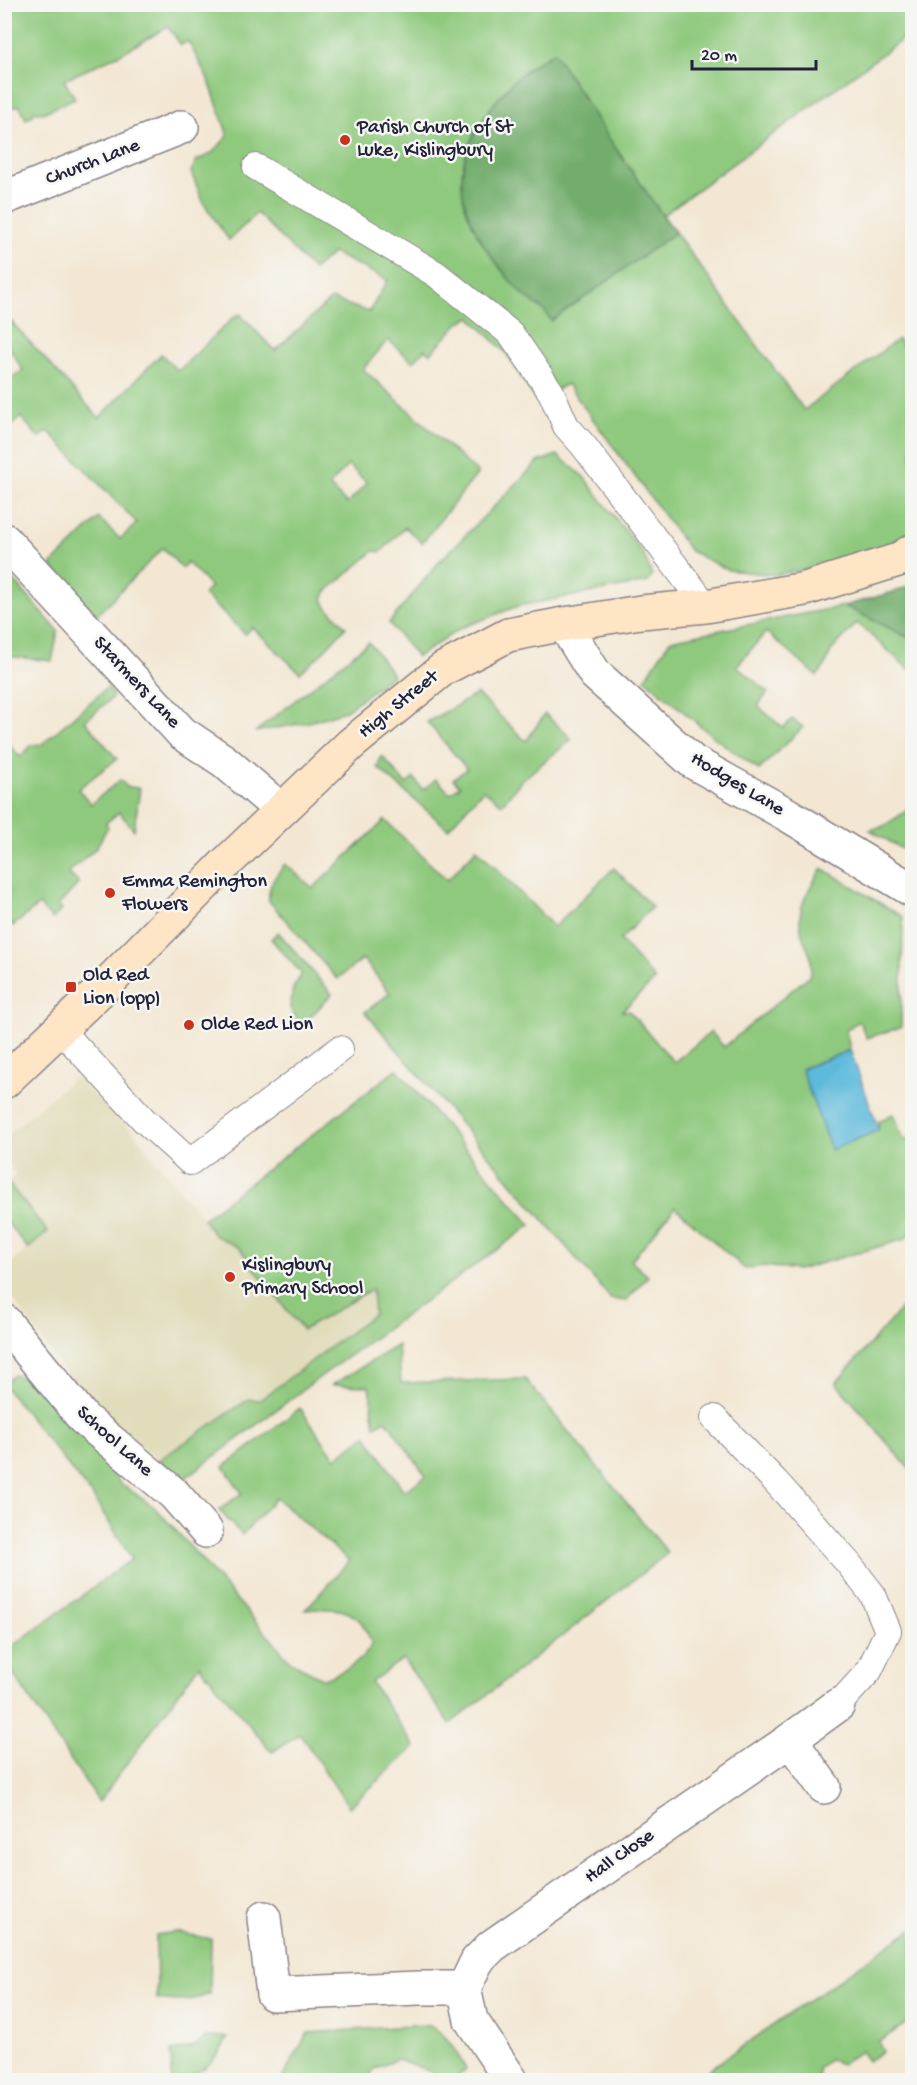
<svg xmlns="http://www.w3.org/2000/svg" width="917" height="2085" font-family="'Gochi Hand',sans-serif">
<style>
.built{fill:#e1dcba}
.green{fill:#8fc97e;stroke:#58765c;stroke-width:1.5;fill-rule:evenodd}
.forest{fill:#73ad6d;stroke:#4a6854;stroke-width:1.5}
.water{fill:#5dbadb;stroke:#406e8b;stroke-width:1.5}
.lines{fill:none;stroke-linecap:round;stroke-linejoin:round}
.lane-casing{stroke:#8a8487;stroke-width:28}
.street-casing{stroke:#8a8487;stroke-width:36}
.secondary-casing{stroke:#8a8487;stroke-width:36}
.lane{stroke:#fff;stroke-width:26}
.street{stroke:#fff;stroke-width:33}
.secondary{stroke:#fde5c5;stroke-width:33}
.poi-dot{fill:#c8321e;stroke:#f6f6f2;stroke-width:2}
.labels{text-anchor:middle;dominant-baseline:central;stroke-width:5;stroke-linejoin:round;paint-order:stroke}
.poi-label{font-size:20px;fill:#22223b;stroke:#f6f6f2;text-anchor:start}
.street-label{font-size:20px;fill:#22223b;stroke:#f6f6f2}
</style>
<rect width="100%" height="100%" fill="#f6f6f2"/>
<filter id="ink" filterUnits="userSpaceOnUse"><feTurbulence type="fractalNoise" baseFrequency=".0167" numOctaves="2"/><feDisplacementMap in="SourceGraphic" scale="12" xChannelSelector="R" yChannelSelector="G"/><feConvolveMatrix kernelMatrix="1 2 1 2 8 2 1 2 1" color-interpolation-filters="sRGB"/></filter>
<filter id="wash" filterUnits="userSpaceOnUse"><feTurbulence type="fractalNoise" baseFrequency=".008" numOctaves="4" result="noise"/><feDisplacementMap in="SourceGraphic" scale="24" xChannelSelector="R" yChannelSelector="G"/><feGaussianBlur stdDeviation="1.35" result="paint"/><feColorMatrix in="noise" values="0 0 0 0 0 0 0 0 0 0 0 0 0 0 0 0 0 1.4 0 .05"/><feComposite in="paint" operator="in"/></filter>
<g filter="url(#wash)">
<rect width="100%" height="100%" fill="#f3e7d3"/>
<!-- built -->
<path class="built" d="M 397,1069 L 396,1320 L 184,1479 L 92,1411 L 5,1287 L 5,1268 L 48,1232 L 8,1183 L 16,1175 L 5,1160 L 5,1137 L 75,1077 L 133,1132 L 203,1219 Z"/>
<!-- green -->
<g class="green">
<path d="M 5,5 L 912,5 L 912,32 L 663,215 L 804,410 L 898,339 L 912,358 L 912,533 L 893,544 L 838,563 L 775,575 L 728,570 L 690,551 L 567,384 L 536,401 L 506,353 L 470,317 L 459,323 L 430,354 L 425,349 L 413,362 L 388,340 L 363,369 L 478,473 L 422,543 L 405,527 L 381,552 L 374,551 L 326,592 L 323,599 L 326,606 L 346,627 L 319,656 L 300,673 L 252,627 L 245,634 L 203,594 L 211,587 L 187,562 L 182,568 L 163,548 L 95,617 L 51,565 L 99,518 L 120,539 L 137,523 L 48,431 L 39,438 L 21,417 L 5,432 L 5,382 L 23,370 L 5,341 L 5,315 L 99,418 L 161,354 L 178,371 L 234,317 L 240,314 L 275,351 L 331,299 L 369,312 L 388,280 L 333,253 L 313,270 L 257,213 L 229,240 L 204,204 L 191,172 L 196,161 L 212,153 L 228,136 L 209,81 L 188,41 L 181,45 L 168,27 L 122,53 L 64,80 L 75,98 L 43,113 L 35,111 L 32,116 L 26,119 L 19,105 L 5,111 L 5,70 L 8,69 L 5,64 ZM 348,465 L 367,483 L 347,504 L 329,486 Z"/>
<path d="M 557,455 L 583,476 L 644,555 L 652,575 L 648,582 L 518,606 L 461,628 L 417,657 L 389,623 L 439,562 L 538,462 Z"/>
<path d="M 4,569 L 58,631 L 52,661 L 5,656 Z"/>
<path d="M 844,606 L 912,639 L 912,672 L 857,623 L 831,651 L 825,666 L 817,676 L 766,632 L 737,666 L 768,692 L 758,706 L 783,728 L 792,719 L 803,727 L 759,770 L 711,735 L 645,679 L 670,640 Z"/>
<path d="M 369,642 L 393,675 L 345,711 L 309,722 L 255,732 Z"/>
<path d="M 109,686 L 113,697 L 85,721 L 117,759 L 78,789 L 91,804 L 120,780 L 127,787 L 140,788 L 134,830 L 119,812 L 106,823 L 108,827 L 96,848 L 68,873 L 79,883 L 58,906 L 62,910 L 52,919 L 39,905 L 13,926 L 7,918 L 4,919 L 5,740 L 20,757 L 32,745 L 42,744 Z"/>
<path d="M 477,694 L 526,741 L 545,714 L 572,739 L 522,780 L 502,804 L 483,790 L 448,829 L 377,767 L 382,756 L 406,784 L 414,778 L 423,790 L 436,779 L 450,793 L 460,786 L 453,779 L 467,769 L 427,722 Z"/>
<path d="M 912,797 L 912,855 L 870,830 L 884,826 L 906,811 Z"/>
<path d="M 385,820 L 447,880 L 473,853 L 476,848 L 554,927 L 614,868 L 652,907 L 620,940 L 655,980 L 622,1011 L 629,1011 L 674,1062 L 711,1032 L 724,1047 L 810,975 C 815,952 804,949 801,929 C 796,906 811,886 822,868 L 903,917 L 901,1027 L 867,1038 L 859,1021 L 846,1030 L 850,1050 L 801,1069 L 878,1130 L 879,1121 L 893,1114 L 904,1140 L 912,1137 L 912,1232 L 905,1239 L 798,1270 L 763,1266 L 745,1269 L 675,1207 L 631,1261 L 648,1276 L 626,1301 L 611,1299 L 365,1012 L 390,993 L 363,959 L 337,979 L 269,901 C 267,885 276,876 285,864 L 313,888 Z"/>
<path d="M 278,932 L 332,994 L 302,1026 L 290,1008 L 293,988 L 302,974 L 271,939 Z"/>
<path d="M 397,1069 L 531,1225 L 324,1374 L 184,1479 L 159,1460 L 249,1399 L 260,1400 L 374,1314 L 372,1289 L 303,1330 L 253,1267 L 240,1248 L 214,1235 L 203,1219 Z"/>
<path d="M 8,1183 L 48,1232 L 28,1249 L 5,1220 L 5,1185 Z"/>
<path d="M 912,1296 L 912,1472 L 836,1383 Z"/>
<path d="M 398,1345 L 401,1383 L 525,1379 L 668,1553 L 450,1724 L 403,1659 L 371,1682 L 415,1747 L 349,1807 L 300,1734 L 272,1752 L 199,1665 L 99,1802 L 5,1662 L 4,1652 L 132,1559 L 92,1495 L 5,1387 L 5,1383 L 14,1375 L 26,1378 L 46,1393 L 120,1483 L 154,1507 L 172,1526 L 291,1662 L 324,1679 C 345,1671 361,1664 372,1644 C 369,1637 365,1628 361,1622 C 347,1606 324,1608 305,1610 L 349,1561 L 276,1498 L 242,1535 L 219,1510 L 242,1493 L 224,1467 L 300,1408 L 335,1458 L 366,1435 L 404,1491 L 426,1476 L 386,1420 L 375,1426 L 369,1386 L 332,1385 Z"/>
<path d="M 912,1929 L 912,2024 L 908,2018 L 907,2023 L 878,2042 L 883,2051 L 868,2061 L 861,2051 L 842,2064 L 829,2060 L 818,2068 L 818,2080 L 694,2080 Z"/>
<path d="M 176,1932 L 211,1939 L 210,1994 C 189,2002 179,2002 157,1999 L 156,1935 Z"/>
<path d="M 426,2025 C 447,2031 455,2051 466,2069 L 452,2080 L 397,2059 L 374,2069 L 368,2080 L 281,2080 L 308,2033 Z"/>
<path d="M 205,2037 L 228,2037 C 218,2059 199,2079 172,2079 L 171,2051 L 195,2047 Z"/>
</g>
<!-- forest -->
<g class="forest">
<path d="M 554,52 L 608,137 L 675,233 L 551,321 C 545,308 536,305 525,296 C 516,289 508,278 501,269 C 455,212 446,165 493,105 C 513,79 526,68 554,52 Z"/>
<path d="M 912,584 L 912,639 L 844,606 L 900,590 Z"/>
</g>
<!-- water -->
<path class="water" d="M 850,1050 L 879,1130 L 831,1150 L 801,1069 Z"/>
</g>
<g filter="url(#ink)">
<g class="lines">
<defs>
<g id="lane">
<path d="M 256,167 L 436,274 L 511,334 L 551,392 L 566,426 L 583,445 L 706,606"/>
<path d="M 60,1029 L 144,1120 L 190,1162 L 340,1049"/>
<path d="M 714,1418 L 776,1482 L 849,1564 L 873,1595 L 888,1631 L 869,1671 L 838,1705"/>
</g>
<g id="street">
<path d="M 4,198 L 182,127"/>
<path d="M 4,540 L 182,733 L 224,761 L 281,810"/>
<path d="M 564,624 L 595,674 L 693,762 L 788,815 L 912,890"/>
<path d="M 4,1321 L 84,1419 L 174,1494 L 206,1531"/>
<path d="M 790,1740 L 824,1787"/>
<path d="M 264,1918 L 273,1994 L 419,1988 L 464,1988 L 477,1961 L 492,1946 L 790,1740 L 838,1705"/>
<path d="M 464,1988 L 471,2020 L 511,2080"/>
</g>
<path id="secondary" d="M 4,1082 L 106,985 L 224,865 L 351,744 L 443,669 L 508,635 L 564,624 L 641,612 L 706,606 L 805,589 L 898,560 L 912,551"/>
</defs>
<!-- lane casing -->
<use href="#lane" class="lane-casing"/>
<!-- street casing -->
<use href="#street" class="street-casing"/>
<!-- secondary casing -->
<use href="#secondary" class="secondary-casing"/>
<!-- lane -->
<use href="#lane" class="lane"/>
<!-- street -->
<use href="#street" class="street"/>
<!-- secondary -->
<use href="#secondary" class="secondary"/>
</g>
</g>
<!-- markers -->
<g class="poi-dot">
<circle cx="345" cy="140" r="6"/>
<circle cx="110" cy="893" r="6"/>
<rect x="65" y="981" width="12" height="12" rx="3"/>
<circle cx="189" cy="1025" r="6"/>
<circle cx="230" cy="1277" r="6"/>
</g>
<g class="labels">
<!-- poi labels -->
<g class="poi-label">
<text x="357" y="128">Parish Church of St<tspan x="357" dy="23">Luke, Kislingbury</tspan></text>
<text x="122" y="882">Emma Remington<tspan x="122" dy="23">Flowers</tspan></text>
<text x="83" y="976">Old Red<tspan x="83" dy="23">Lion (opp)</tspan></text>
<text x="201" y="1025">Olde Red Lion</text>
<text x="242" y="1266">Kislingbury<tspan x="242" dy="23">Primary School</tspan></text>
</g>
<!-- street labels -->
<g class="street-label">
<text transform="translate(93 163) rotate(-21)">Church Lane</text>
<text transform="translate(136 683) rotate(47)">Starmers Lane</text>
<text transform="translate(399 705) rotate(-39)">High Street</text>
<text transform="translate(737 785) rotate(31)">Hodges Lane</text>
<text transform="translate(114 1442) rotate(42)">School Lane</text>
<text transform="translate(620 1857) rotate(-35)">Hall Close</text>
</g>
</g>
<!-- margin -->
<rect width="917" height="2085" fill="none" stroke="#f6f6f2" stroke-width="24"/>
<!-- scale -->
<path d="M692 60v9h124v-9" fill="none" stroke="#22223b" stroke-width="3"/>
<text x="701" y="60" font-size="18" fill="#22223b" stroke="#f6f6f2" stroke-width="4.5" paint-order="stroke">20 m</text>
</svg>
